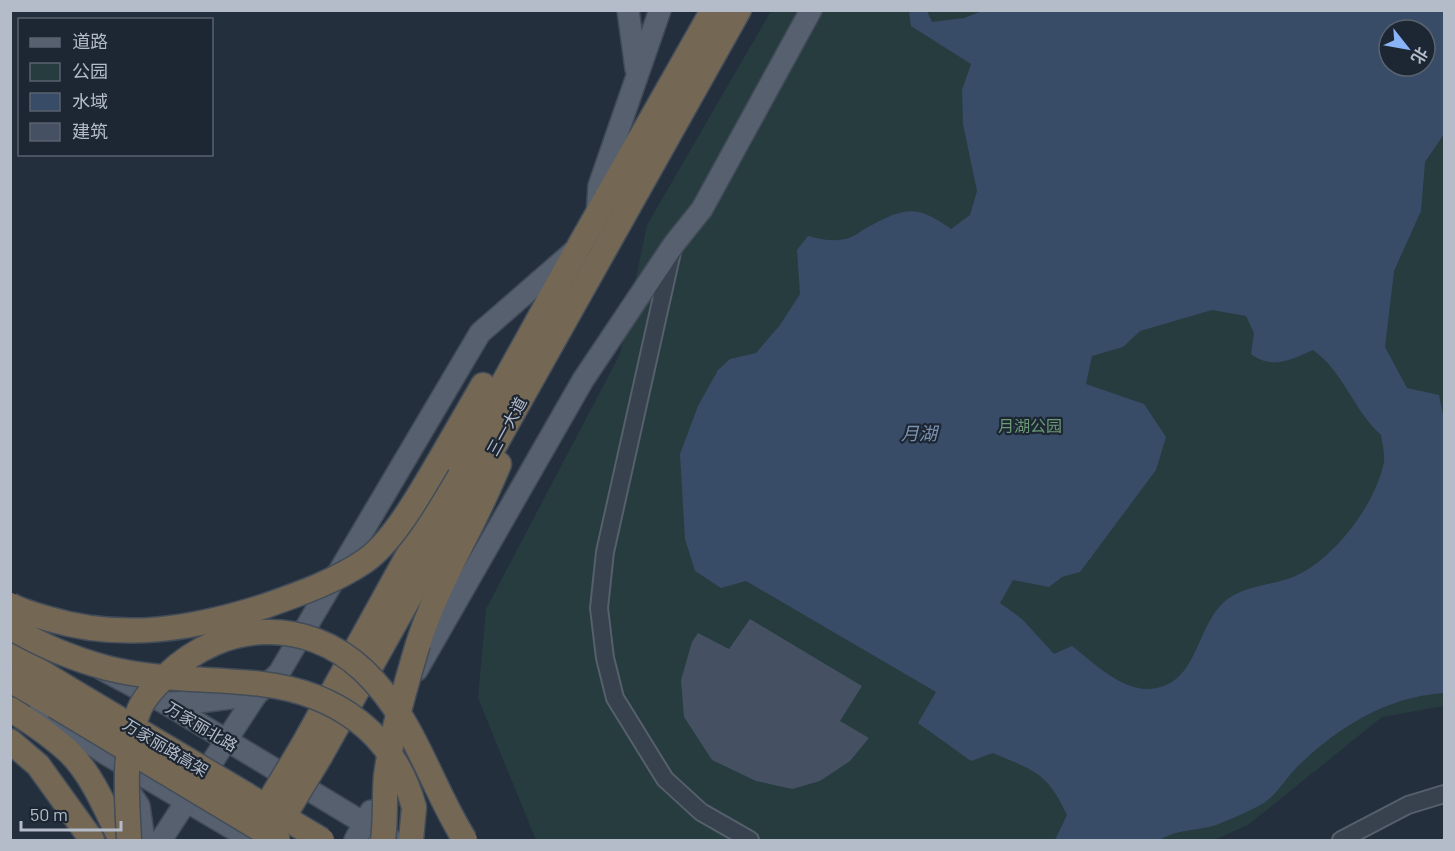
<svg xmlns="http://www.w3.org/2000/svg" width="1455" height="851" font-family="Barlow,'Noto Sans SC',sans-serif">
<style>
.green{fill:#263c3f;fill-rule:evenodd}
.water{fill:#394c67;fill-rule:evenodd}
.building{fill:#455162}
.lines{fill:none;stroke-linecap:round;stroke-linejoin:round}
.minor-casing{stroke:#565f6c;stroke-width:20}
.major-casing{stroke:#414a57;stroke-width:24}
.highway-casing{stroke:#434c59;stroke-width:27}
.minor{stroke:#38414e;stroke-width:16}
.major{stroke:#56606e;stroke-width:21}
.highway{stroke:#746855;stroke-width:24}
.highway-bridge-casing{stroke:#434c59;stroke-width:27;stroke-linecap:butt}
.highway-bridge{stroke:#746855;stroke-width:24}
.labels{text-anchor:middle;dominant-baseline:central;stroke-width:4.5;stroke-linejoin:round;paint-order:stroke}
.park-label{font-size:16px;fill:#6b9a76;stroke:#1d2633}
.street-label{font-size:16px;fill:#b4bcc9;stroke:#1d2633}
.water-label{font-size:18px;font-style:italic;fill:#7c92b1;stroke:#1d2633}
</style>
<rect width="100%" height="100%" fill="#242f3e"/>
<!-- green -->
<path class="green" d="M 771,11 L 1444,11 L 1444,706 L 1382,717 L 1248,825 L 1214,840 L 536,840 L 478,698 L 486,609 L 620,354 L 647,225 ZM 1389,30 L 1425,30 L 1425,66 L 1389,66 Z"/>
<!-- water -->
<path class="water" d="M 982,11 L 1444,11 L 1444,134 L 1425,162 L 1421,211 L 1394,271 L 1385,347 L 1407,388 L 1439,395 L 1444,419 L 1444,693 C 1386,697 1338,727 1297,767 C 1286,778 1276,796 1262,804 C 1248,812 1231,819 1216,825 C 1197,831 1177,829 1160,840 L 1055,840 L 1067,815 C 1047,772 1035,771 993,753 L 971,761 L 918,723 L 936,692 L 746,581 L 721,588 L 695,571 L 685,539 L 680,454 L 698,406 L 718,370 L 730,359 L 756,353 L 780,325 L 800,294 L 797,250 L 808,236 C 820,239 833,242 845,239 C 852,238 860,232 866,228 C 902,209 915,202 951,229 L 970,215 L 977,191 L 963,124 L 962,90 L 971,64 L 911,26 L 909,11 L 927,11 L 932,22 L 964,18 ZM 1389,30 L 1425,30 L 1425,66 L 1389,66 ZM 1212,310 L 1246,316 L 1254,333 L 1251,354 C 1273,370 1290,360 1313,350 C 1343,371 1354,411 1381,435 C 1382,443 1385,454 1384,462 C 1376,504 1333,561 1293,577 C 1270,586 1244,585 1224,602 C 1199,624 1197,674 1164,686 C 1129,699 1098,666 1072,646 L 1054,654 L 1022,619 L 1000,603 L 1013,580 L 1049,587 L 1062,577 L 1080,572 L 1156,470 L 1166,437 L 1144,404 L 1086,384 L 1092,356 L 1123,347 L 1140,331 Z"/>
<!-- building -->
<path class="building" d="M 750,619 L 862,686 L 840,721 L 869,738 L 850,761 L 820,781 L 792,789 L 756,781 L 712,760 L 684,717 L 681,680 L 692,642 L 698,633 L 729,649 Z"/>
<g class="lines">
<defs>
<g id="minor">
<path d="M 672,252 L 605,552 L 599,608 L 605,658 L 615,698 L 665,779 L 701,812 L 750,840"/>
<path d="M 1341,840 L 1408,805 L 1444,794"/>
</g>
<g id="major">
<path d="M 628,10 L 636,69"/>
<path d="M 597,216 L 599,186 L 660,10"/>
<path d="M 103,670 L 165,703 L 392,840"/>
<path d="M 417,670 L 583,380 L 674,244 L 702,209 L 811,10"/>
<path d="M 165,703 L 199,702 L 256,695 L 279,673 L 480,333 L 573,252"/>
<path d="M 40,710 L 106,754 L 252,840"/>
<path d="M 127,788 L 139,806 L 144,840"/>
<path d="M 161,840 L 256,695"/>
<path d="M 355,840 L 371,811"/>
</g>
<g id="highway">
<path d="M 438,463 L 483,385"/>
<path d="M 418,644 C 438,581 475,525 499,464"/>
<path d="M 10,653 L 66,687"/>
<path d="M 10,680 L 55,706"/>
<path d="M 10,709 C 31,722 52,736 70,753 C 93,776 107,812 121,840"/>
<path d="M 10,741 L 38,765 L 92,840"/>
<path d="M 303,745 L 578,248 L 713,10"/>
<path d="M 321,755 L 739,10"/>
<path d="M 411,840 L 414,807"/>
</g>
</defs>
<!-- minor casing -->
<use href="#minor" class="minor-casing"/>
<!-- major casing -->
<use href="#major" class="major-casing"/>
<!-- highway casing -->
<use href="#highway" class="highway-casing"/>
<!-- minor -->
<use href="#minor" class="minor"/>
<!-- major -->
<use href="#major" class="major"/>
<!-- highway -->
<use href="#highway" class="highway"/>
<defs>
<g id="highway-bridge">
<path d="M 10,605 C 23,612 36,615 49,619 C 123,641 193,629 265,606 C 299,594 334,582 365,561 C 394,541 420,493 438,463"/>
<path d="M 10,627 C 40,645 74,659 107,668 C 158,681 210,678 262,684 C 336,693 394,733 414,807"/>
<path d="M 66,687 L 322,840"/>
<path d="M 55,706 L 278,840"/>
<path d="M 258,820 L 303,745"/>
<path d="M 275,831 L 321,755"/>
<path d="M 129,840 C 127,798 122,750 139,710 C 144,698 157,684 167,675 C 223,621 305,616 363,670 C 415,719 429,783 465,840"/>
<path d="M 383,840 C 386,819 384,797 386,776 C 392,731 405,688 418,644"/>
</g>
</defs>
<!-- highway-bridge casing -->
<use href="#highway-bridge" class="highway-bridge-casing"/>
<!-- highway-bridge -->
<use href="#highway-bridge" class="highway-bridge"/>
</g>
<g class="labels">
<!-- park labels -->
<g class="park-label">
<text x="1030" y="425">月湖公园</text>
</g>
<!-- street labels -->
<g class="street-label">
<text transform="translate(506 426) rotate(-61)">三一大道</text>
<text transform="translate(202 726) rotate(31)">万家丽北路</text>
<text transform="translate(166 747) rotate(31)">万家丽路高架</text>
</g>
<!-- water labels -->
<g class="water-label">
<text x="919" y="433">月湖</text>
</g>
</g>
<!-- border -->
<rect width="1455" height="851" fill="none" stroke="#b4bcc9" stroke-width="24"/>
<!-- legend -->
<rect x="18" y="18" width="195" height="138" fill="#1d2633" stroke="#59626f" stroke-width="1.5"/>
<rect x="30" y="38" width="30" height="9" fill="#56606e" stroke="#59626f" stroke-width="1.5"/>
<text x="72" y="48" font-size="18" fill="#b4bcc9">道路</text>
<rect x="30" y="63" width="30" height="18" fill="#263c3f" stroke="#59626f" stroke-width="1.5"/>
<text x="72" y="78" font-size="18" fill="#b4bcc9">公园</text>
<rect x="30" y="93" width="30" height="18" fill="#394c67" stroke="#59626f" stroke-width="1.5"/>
<text x="72" y="108" font-size="18" fill="#b4bcc9">水域</text>
<rect x="30" y="123" width="30" height="18" fill="#455162" stroke="#59626f" stroke-width="1.5"/>
<text x="72" y="138" font-size="18" fill="#b4bcc9">建筑</text>
<!-- north arrow -->
<g transform="translate(1407 48) rotate(121)"><circle r="28" fill="#1d2633" stroke="#59626f" stroke-width="1.5"/>
<path d="M0-4.5L10 22L0 15L-10 22Z" fill="#8ab4f8"/>
<text y="-9" font-size="16" font-weight="bold" text-anchor="middle" fill="#b4bcc9">北</text>
</g>
<!-- scale -->
<path d="M21 821v9h100v-9" fill="none" stroke="#b4bcc9" stroke-width="3"/>
<text x="30" y="821" font-size="18" fill="#b4bcc9" stroke="#1d2633" stroke-width="4.5" paint-order="stroke">50 m</text>
</svg>
